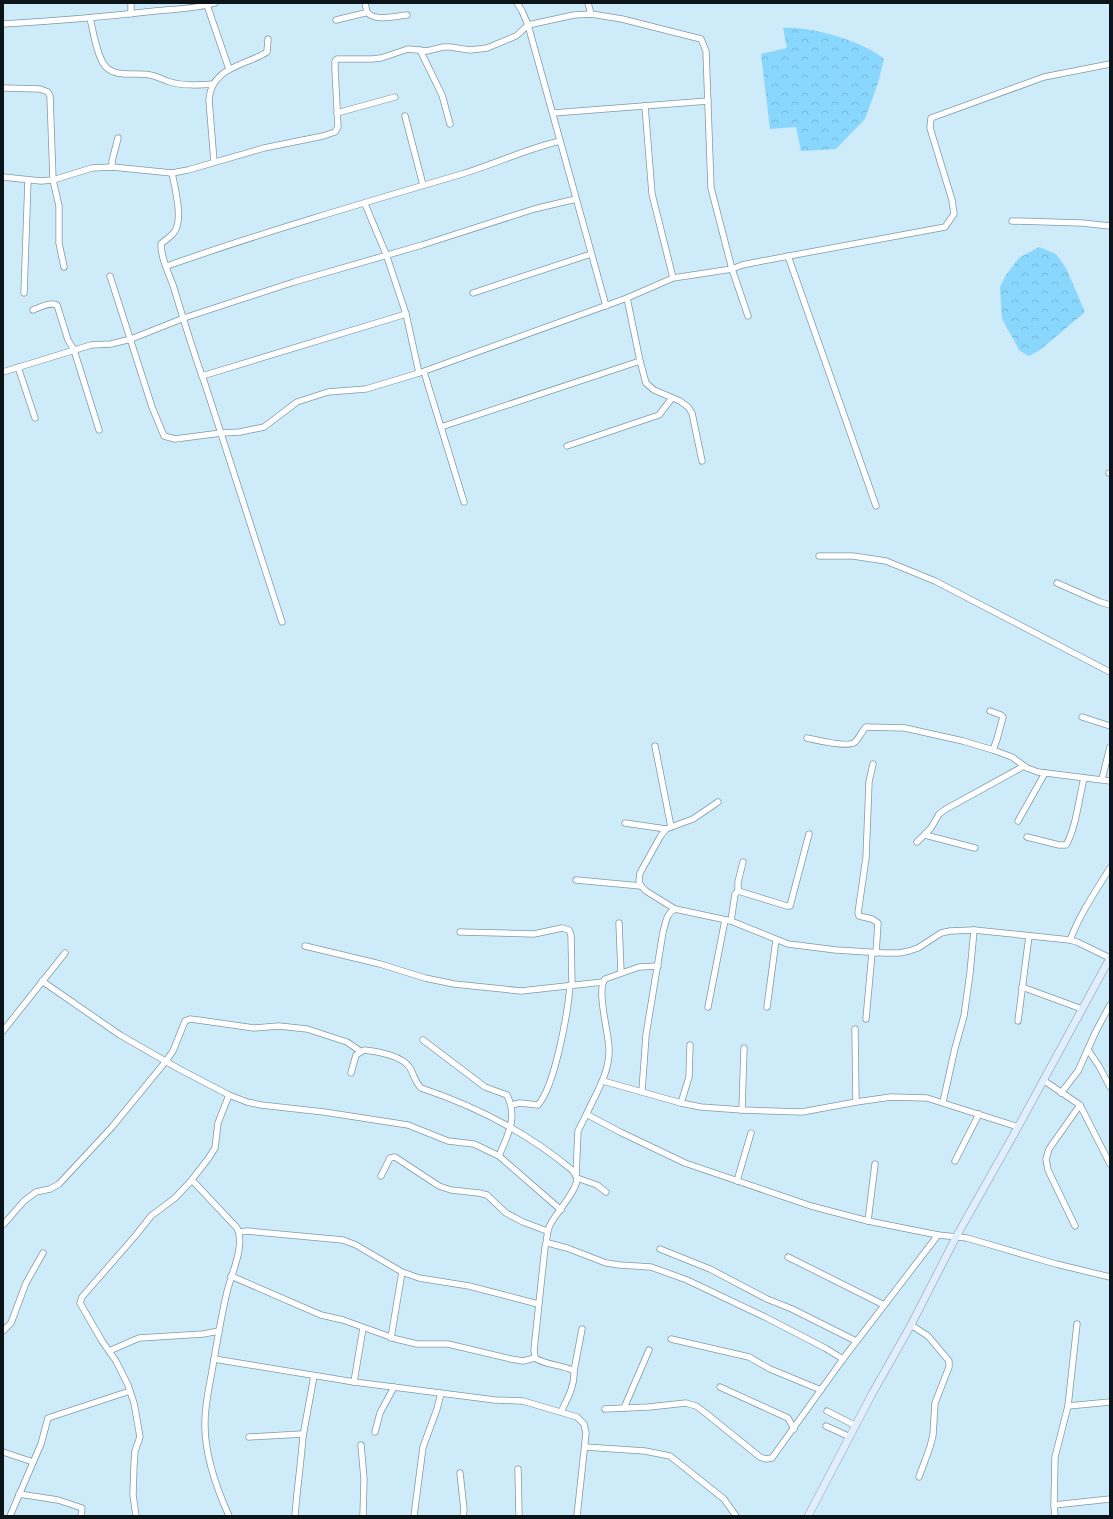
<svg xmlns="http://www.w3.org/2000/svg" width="1113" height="1519" font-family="Inter,sans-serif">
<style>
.forest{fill:url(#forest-crowns)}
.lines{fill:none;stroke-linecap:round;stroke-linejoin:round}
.street-casing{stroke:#7f9aa8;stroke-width:7}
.secondary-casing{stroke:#7f9aa8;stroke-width:8}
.street{stroke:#fff;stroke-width:5.5}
.secondary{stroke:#e2edfe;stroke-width:7}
</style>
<defs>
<pattern id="forest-crowns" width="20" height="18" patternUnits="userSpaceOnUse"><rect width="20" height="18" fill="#8ad7fe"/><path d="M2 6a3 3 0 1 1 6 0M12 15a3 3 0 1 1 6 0" fill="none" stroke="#76b8d9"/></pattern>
</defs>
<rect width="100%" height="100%" fill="#ceebfa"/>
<!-- forest -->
<g class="forest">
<path d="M 783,28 C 811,26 863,41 884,59 L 878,83 L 865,119 L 836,149 L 801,151 L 796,127 L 770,129 L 761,54 L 787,48 Z"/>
<path d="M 1039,247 L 1056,254 L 1066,268 L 1085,312 L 1040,350 L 1029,356 L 1020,351 L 1002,319 L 1000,287 L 1006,275 L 1019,258 Z"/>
</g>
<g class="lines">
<defs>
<g id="street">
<path d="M 131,3 L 131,14"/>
<path d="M 517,3 L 522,11 L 528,25 L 606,306"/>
<path d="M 588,3 L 591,14"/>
<path d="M 207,5 L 229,69"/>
<path d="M 367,12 C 374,22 396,16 407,15"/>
<path d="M 90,18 C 93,30 97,58 106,67 C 117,78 136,72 150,75 C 157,76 163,80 170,82 C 184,86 199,85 213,84"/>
<path d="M 336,20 L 365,13 L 367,12 L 365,3"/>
<path d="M 3,24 C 54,21 104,17 155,11 C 175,9 196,9 215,3"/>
<path d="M 420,50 L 442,95 L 450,124"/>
<path d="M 3,88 L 40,89 L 48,92 L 50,96 L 53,180 L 59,206 L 59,243 L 64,267"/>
<path d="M 645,106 L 652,194 L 673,278"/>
<path d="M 337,113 L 395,97"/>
<path d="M 553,113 L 708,101"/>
<path d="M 405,116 L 423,185"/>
<path d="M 214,162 L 209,100 C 211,67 245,66 267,52 L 268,39"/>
<path d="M 112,167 L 112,161 L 118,138"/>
<path d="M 172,173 C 175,188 183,218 175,231 C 171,237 165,240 161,244 C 161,258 168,272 173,285 C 183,318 193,352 205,384 L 282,622"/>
<path d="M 3,177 L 41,181 L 53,180 L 92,168 L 112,167 L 172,173 L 188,170 L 264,148 L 323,136 L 335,132 L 338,127 L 335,69 L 335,61 L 337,59 L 372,59 L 381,58 L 408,49 L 427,51 L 443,47 L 450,47 L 470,50 L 487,48 L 516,36 L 528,25 L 574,15 L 591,14 L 622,19 L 701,39 L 706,51 L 711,188 L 732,269 L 748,316"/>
<path d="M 365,204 L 386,254 L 406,314 L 419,373"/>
<path d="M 1012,221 L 1082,223 L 1110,226"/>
<path d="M 788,256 L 876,506"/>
<path d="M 167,266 C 264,232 363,203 462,174 C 495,164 526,149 560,141"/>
<path d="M 110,276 L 152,407 L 164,436 L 175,439 L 221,433 L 240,432 L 264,427 L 297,402 L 328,392 L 366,389 L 419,373 L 627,298 L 673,278 L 732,269 L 742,265 L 762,261 L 945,227 L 954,214 L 952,200 L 930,128 L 931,118 L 1044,77 L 1110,64"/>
<path d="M 24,293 L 28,180"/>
<path d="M 473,293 L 591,254"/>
<path d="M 627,298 L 640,361 L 646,383 L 654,390 L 680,401 L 688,407 L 692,413 L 702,461"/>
<path d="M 33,310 C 40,307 49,302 57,305 L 68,340 L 74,350 L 99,430"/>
<path d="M 18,367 L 35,418"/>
<path d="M 3,372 L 91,345 L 111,344 L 131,339 L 184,318 L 294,282 L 422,245 L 534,209 L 576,199"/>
<path d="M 424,372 L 464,502"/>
<path d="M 202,376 L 406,314"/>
<path d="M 441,427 L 640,361"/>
<path d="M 567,446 L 659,415 L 672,398"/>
<path d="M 1109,473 L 1110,473"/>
<path d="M 819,556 L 853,556 L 886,561 L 935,581 L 1110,672"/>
<path d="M 1057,583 L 1100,602 L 1110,605"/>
<path d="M 990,711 L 1001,715 L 1003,717 L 997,739 L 993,750 L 1012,757 L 1027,768 L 1038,772 L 1110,781"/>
<path d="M 1082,717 L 1110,726"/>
<path d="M 807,738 C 816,740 849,748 855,742 C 859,738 862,731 866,727 L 905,728 L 963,741 L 993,750"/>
<path d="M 655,746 L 671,827"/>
<path d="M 873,764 L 869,782 L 866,858 L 858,913 L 859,916 L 872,919 L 878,923 L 876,953"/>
<path d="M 1102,779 L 1110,747"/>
<path d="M 1018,821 L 1045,773"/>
<path d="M 625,823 L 666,829"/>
<path d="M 925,835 L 975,848"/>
<path d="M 1027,837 L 1059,845 L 1066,845 C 1076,828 1079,798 1084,778"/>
<path d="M 917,842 L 931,828 L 939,814 L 946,809 L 1024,766"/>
<path d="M 576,880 L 641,886"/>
<path d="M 738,891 L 738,882 L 743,862"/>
<path d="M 675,909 L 646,891 L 641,886 L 639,881 L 640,873 L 660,837 L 666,829 L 693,819 L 718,802"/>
<path d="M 731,921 L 735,894 L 738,891 L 787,906 L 790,906 L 809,834"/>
<path d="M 619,923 L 621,972"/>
<path d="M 460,932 L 534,934 L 562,928 L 569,930 L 571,935 L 572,985"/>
<path d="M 1070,940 C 1080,914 1095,892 1110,868"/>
<path d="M 305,946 L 380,964 L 425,978 L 454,984 L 521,991 L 603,982"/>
<path d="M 658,966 L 639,967 L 605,979 C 596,990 609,1034 609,1049 C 610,1072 596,1093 587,1113 L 588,1115 L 620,1132 L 685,1163 L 811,1206 L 868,1221 L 938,1235 L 967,1238 L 1056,1264 L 1110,1277"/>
<path d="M 42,981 L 120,1035 L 181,1070 L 229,1095 L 247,1102 L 261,1105 L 324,1112 L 408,1125 L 448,1141 L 474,1144 L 499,1156 L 561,1210"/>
<path d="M 1022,987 L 1082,1009"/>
<path d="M 708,1007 L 725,920"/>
<path d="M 767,1007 L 776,940"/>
<path d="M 866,1019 L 872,953"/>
<path d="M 1018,1021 L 1029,936"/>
<path d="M 855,1029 L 856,1102"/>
<path d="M 3,1031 L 65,953"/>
<path d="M 423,1040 L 485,1087 L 507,1095 C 518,1118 508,1134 499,1156"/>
<path d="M 1088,1050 L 1099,1066 L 1110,1087"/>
<path d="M 351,1073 L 356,1055 L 364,1050 C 377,1051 403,1056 410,1068 C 414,1075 415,1082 421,1088 C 475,1106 528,1133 572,1170 C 574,1173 576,1175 577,1178 C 578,1190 555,1214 550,1225 C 547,1231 547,1237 546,1244"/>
<path d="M 1043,1080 L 1080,1105 L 1110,1164"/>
<path d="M 603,1081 L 681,1103 L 701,1107 L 742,1110 L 802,1112 L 856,1102 L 891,1097 L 927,1098 L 1018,1127"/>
<path d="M 642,1091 L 646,1035 L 663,932 C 666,922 666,914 675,909 L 731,921 L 788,944 L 836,950 L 884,953 L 899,953 L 909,951 L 918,948 L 941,933 L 950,931 L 974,930 L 1070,940 L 1077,942 L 1110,958"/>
<path d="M 1061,1093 L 1078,1071 L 1096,1031 L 1110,1005"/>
<path d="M 943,1102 L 955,1048 L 964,1016 L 970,973 L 974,930"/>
<path d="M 681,1103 L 689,1077 L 690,1045"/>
<path d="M 511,1105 L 520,1103 L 538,1105 C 555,1086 568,1012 570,985"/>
<path d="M 742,1110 L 744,1048"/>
<path d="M 955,1161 L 979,1114"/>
<path d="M 576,1175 L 578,1131 L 587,1113"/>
<path d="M 381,1176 L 390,1158 L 395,1157 L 439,1186 L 451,1190 L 479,1193 L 487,1195 L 506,1213 L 523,1222 L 547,1231"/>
<path d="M 577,1178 L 597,1185 L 606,1192"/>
<path d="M 192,1180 L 237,1228 C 246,1246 230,1276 226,1296 C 221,1318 217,1342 213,1365 C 210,1384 205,1403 205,1422 C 204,1454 216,1487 229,1516"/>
<path d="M 737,1181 L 751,1133"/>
<path d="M 868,1221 L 875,1164"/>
<path d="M 3,1225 L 24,1201 L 36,1192 L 50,1189 L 59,1184 L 112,1127 L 166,1061 L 173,1051 L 185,1021 L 190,1019 L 198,1020 L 254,1028 L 279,1026 L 307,1029 L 347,1042 L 360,1051"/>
<path d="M 1075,1226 L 1048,1170 L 1046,1159 L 1049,1149 L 1080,1105"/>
<path d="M 239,1232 L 247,1231 L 343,1240 L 356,1245 L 402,1272 L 419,1278 L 469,1286 L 538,1304"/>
<path d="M 660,1249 L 710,1269 L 767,1299 L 792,1309 L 856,1341"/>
<path d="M 788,1257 L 884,1305"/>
<path d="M 231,1276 L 321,1315 L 343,1320 L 396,1339 L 417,1344 L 448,1344 L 511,1359 L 523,1361 L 535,1358"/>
<path d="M 911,1325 L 928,1336 L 949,1361 L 949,1367 L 935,1403 L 933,1435 L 930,1447 L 919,1477"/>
<path d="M 3,1331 L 11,1323 L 26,1283 L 43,1253"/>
<path d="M 391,1338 L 402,1272"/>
<path d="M 671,1339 L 749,1357 L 770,1369 L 821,1390"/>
<path d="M 109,1351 L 139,1338 L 203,1334 L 219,1331"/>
<path d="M 214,1359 L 354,1382 L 495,1400 L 523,1401 L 577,1417 L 584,1424 L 586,1433 L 577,1516"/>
<path d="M 574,1371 L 582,1329"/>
<path d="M 354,1382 L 363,1328"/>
<path d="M 720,1387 L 788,1418 L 794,1429"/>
<path d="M 1068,1406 L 1110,1402"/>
<path d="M 624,1408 L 649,1350"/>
<path d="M 605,1409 L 649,1407 L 686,1403 L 696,1406 L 703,1411 L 760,1457 L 766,1459 L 772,1458 L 843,1359 L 938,1235"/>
<path d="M 827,1411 L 856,1426"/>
<path d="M 561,1412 C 567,1399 575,1386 574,1371 C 562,1364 547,1366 535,1358 L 534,1350 L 545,1247 L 546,1244 L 548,1243 L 567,1248 L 606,1263 L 620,1265 L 651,1267 L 687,1280 L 765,1317 L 825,1348 L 843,1359"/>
<path d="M 826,1426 L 850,1437"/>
<path d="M 375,1432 L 380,1413 L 394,1387"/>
<path d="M 303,1436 L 314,1376"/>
<path d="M 249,1437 L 302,1434 L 303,1436 C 301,1463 297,1489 295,1516"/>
<path d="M 361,1445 L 364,1479 L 363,1516"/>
<path d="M 585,1447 L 645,1451 L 670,1456 L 724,1499 L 736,1516"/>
<path d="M 3,1452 L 33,1462"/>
<path d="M 518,1469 L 519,1516"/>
<path d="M 460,1473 L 464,1510 L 463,1516"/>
<path d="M 19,1494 L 58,1500 L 82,1508 L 81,1516"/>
<path d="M 1054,1505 L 1110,1499"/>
<path d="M 10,1516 L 41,1444 L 48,1418 L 130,1391"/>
<path d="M 136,1516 L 133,1495 L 134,1465 L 135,1451 L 140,1437 L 134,1403 L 128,1385 L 116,1361 L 102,1341 L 80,1303 L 82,1297 L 136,1235 L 151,1216 L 175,1198 L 190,1182 L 208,1159 L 215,1148 L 218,1123 L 229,1095"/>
<path d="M 414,1516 L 423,1447 L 437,1409 L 441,1393"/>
<path d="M 1055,1516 L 1054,1505 L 1055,1457 L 1068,1406 L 1077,1324"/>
</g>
<path id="secondary" d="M 808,1516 L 872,1394 L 911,1325 L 956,1237 L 1018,1127 L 1110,958"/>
</defs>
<!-- street casing -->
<use href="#street" class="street-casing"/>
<!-- secondary casing -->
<use href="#secondary" class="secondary-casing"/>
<!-- street -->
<use href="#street" class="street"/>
<!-- secondary -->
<use href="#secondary" class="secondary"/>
</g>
<!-- border -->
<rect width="1113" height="1519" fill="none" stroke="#0a1419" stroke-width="8"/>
</svg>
